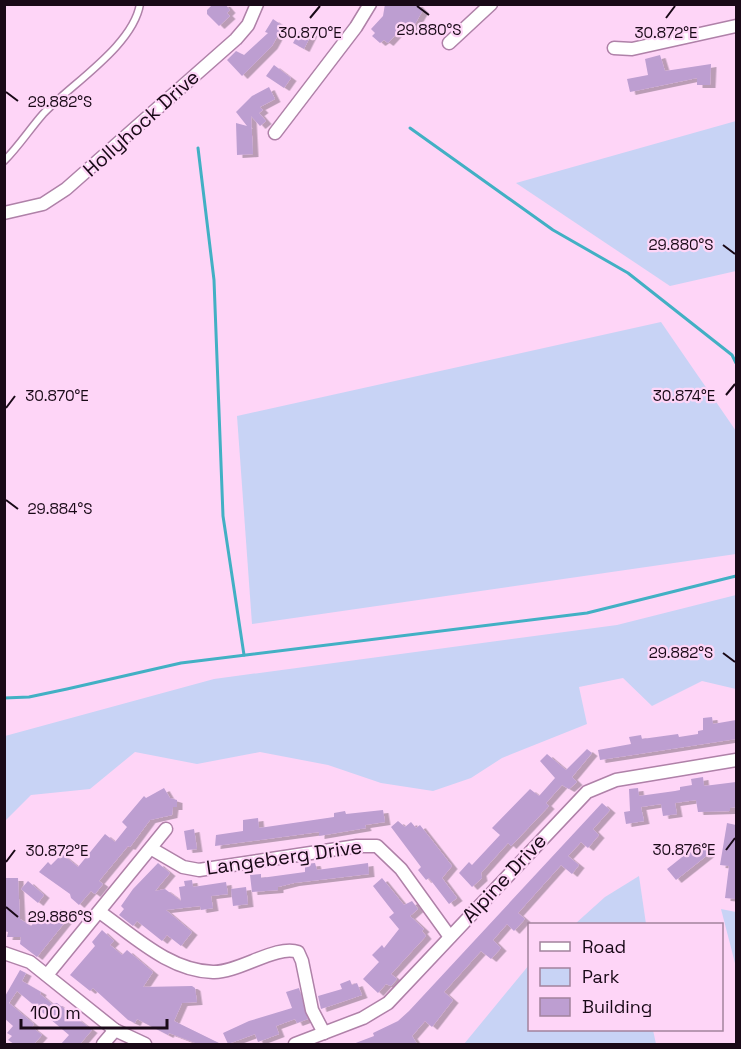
<svg xmlns="http://www.w3.org/2000/svg" width="741" height="1049" font-family="'Space Grotesk',sans-serif">
<style>
.green{fill:#c8d3f5}
.lines{fill:none;stroke-linecap:round;stroke-linejoin:round}
.stream{stroke:#42b0c4;stroke-width:3}
.building{fill:#bd9ed1;filter:url(#shadow)}
.lane-casing{stroke:#af81a8;stroke-width:9}
.street-casing{stroke:#af81a8;stroke-width:15}
.lane{stroke:#fff;stroke-width:6}
.street{stroke:#fff;stroke-width:12}
.ticks{fill:none;stroke:#190917;stroke-width:2}
.labels{text-anchor:middle;dominant-baseline:central;stroke-width:4.5;stroke-linejoin:round;paint-order:stroke}
.street-label{font-size:20px;fill:#190917;stroke:#fed5f7}
.ticks-label{font-size:15px;text-anchor:middle;fill:#190917;stroke:#fed5f7;stroke-width:4.5;stroke-linejoin:round;paint-order:stroke}
</style>
<defs>
<filter id="shadow"><feDropShadow dx="5.5" dy="3" stdDeviation="0" flood-color="#0004"/></filter>
</defs>
<rect width="100%" height="100%" fill="#fed5f7"/>
<!-- green -->
<g class="green">
<path d="M 736,121 L 736,271 L 670,286 L 516,183 Z"/>
<path d="M 661,322 L 736,431 L 736,554 L 252,624 L 237,416 Z"/>
<path d="M 736,595 L 736,689 L 702,681 L 652,706 L 623,678 L 579,687 L 587,724 L 502,758 L 471,778 L 433,791 L 381,783 L 328,765 L 260,752 L 197,764 L 135,752 L 90,789 L 31,795 L 5,821 L 5,736 L 214,679 L 617,625 Z"/>
<path d="M 639,876 L 646,924 L 575,924 L 605,897 Z"/>
<path d="M 721,909 L 736,912 L 736,967 Z"/>
<path d="M 529,965 L 530,1030 L 653,1030 L 656,1044 L 464,1044 Z"/>
</g>
<g class="lines">
<!-- stream -->
<g class="stream">
<path d="M 410,128 L 553,230 L 628,273 L 732,355 L 736,363"/>
<path d="M 198,148 L 214,280 L 223,516 L 244,655"/>
<path d="M 4,698 L 29,697 L 67,689 L 181,663 L 587,613 L 736,576"/>
</g>
</g>
<!-- building -->
<g class="building">
<path d="M 213,4 L 225,4 L 230,10 L 227,13 L 230,16 L 219,26 L 207,14 L 207,10 Z"/>
<path d="M 385,4 L 417,4 L 423,10 L 411,31 L 399,26 L 398,32 L 388,43 L 384,40 L 380,43 L 372,36 L 375,33 L 371,29 L 383,16 Z"/>
<path d="M 273,19 L 283,26 L 272,46 L 242,76 L 227,60 L 236,51 L 244,55 L 268,33 L 265,32 Z"/>
<path d="M 302,27 L 312,33 L 304,49 L 293,43 Z"/>
<path d="M 660,55 L 665,71 L 711,64 L 710,85 L 697,85 L 697,78 L 630,92 L 627,79 L 648,75 L 645,59 Z"/>
<path d="M 274,65 L 291,78 L 284,88 L 266,76 Z"/>
<path d="M 269,87 L 275,99 L 260,107 L 263,110 L 259,113 L 266,121 L 260,126 L 251,116 L 253,154 L 237,155 L 236,123 L 247,126 L 236,112 L 252,96 Z"/>
<path d="M 712,717 L 713,724 L 736,720 L 736,739 L 600,760 L 598,750 L 631,744 L 629,737 L 641,735 L 642,739 L 678,734 L 679,737 L 698,734 L 698,731 L 703,730 L 703,718 Z"/>
<path d="M 587,749 L 592,753 L 572,777 L 577,782 L 569,789 L 562,785 L 546,803 L 549,806 L 511,846 L 508,843 L 481,873 L 482,878 L 472,887 L 459,873 L 469,862 L 472,865 L 500,835 L 492,828 L 530,789 L 539,796 L 555,778 L 540,761 L 547,754 L 566,770 Z"/>
<path d="M 703,777 L 704,786 L 736,782 L 736,807 L 730,808 L 730,811 L 698,812 L 696,800 L 675,803 L 677,814 L 663,816 L 661,804 L 641,807 L 644,821 L 626,824 L 624,812 L 630,811 L 629,789 L 638,788 L 639,796 L 675,791 L 680,790 L 680,787 L 692,785 L 691,779 Z"/>
<path d="M 164,788 L 170,798 L 177,800 L 177,807 L 173,807 L 172,815 L 150,820 L 130,847 L 128,846 L 99,881 L 103,884 L 95,894 L 91,891 L 79,905 L 71,898 L 70,894 L 39,872 L 48,862 L 51,865 L 62,854 L 78,867 L 105,834 L 115,842 L 127,827 L 122,822 L 144,796 L 146,798 Z"/>
<path d="M 602,803 L 610,810 L 593,829 L 599,835 L 588,848 L 581,842 L 568,856 L 579,865 L 572,874 L 561,865 L 518,913 L 525,919 L 514,931 L 507,924 L 493,940 L 501,948 L 491,959 L 481,951 L 444,992 L 453,1000 L 432,1027 L 425,1021 L 412,1036 L 417,1044 L 353,1044 L 374,1036 L 373,1033 L 398,1021 L 409,1011 Z"/>
<path d="M 383,810 L 385,822 L 365,825 L 366,828 L 319,836 L 319,832 L 215,846 L 216,835 L 243,831 L 243,820 L 258,818 L 259,828 L 266,827 L 334,817 L 334,813 L 345,811 L 346,814 Z"/>
<path d="M 398,821 L 405,827 L 411,822 L 416,828 L 420,825 L 452,866 L 442,878 L 457,898 L 449,904 L 429,878 L 426,880 L 418,870 L 421,867 L 391,827 Z"/>
<path d="M 727,823 L 736,825 L 736,899 L 725,898 L 729,866 L 720,865 Z"/>
<path d="M 194,829 L 197,849 L 187,850 L 184,831 Z"/>
<path d="M 701,842 L 710,853 L 676,880 L 667,869 Z"/>
<path d="M 158,863 L 170,873 L 155,891 L 165,889 L 181,901 L 179,887 L 185,886 L 184,881 L 192,880 L 193,887 L 226,882 L 228,894 L 211,896 L 213,908 L 201,910 L 200,906 L 166,910 L 192,932 L 181,946 L 167,935 L 162,941 L 137,921 L 133,926 L 119,915 L 124,909 L 121,906 L 133,889 Z"/>
<path d="M 315,863 L 317,870 L 368,863 L 369,874 L 294,883 L 278,887 L 278,890 L 252,892 L 250,875 L 261,874 L 261,878 L 305,872 L 305,864 Z"/>
<path d="M 4,878 L 18,878 L 20,919 L 31,926 L 40,915 L 50,922 L 61,909 L 70,916 L 37,957 L 20,944 L 21,937 L 7,937 L 8,932 L 4,931 Z"/>
<path d="M 382,878 L 404,905 L 412,901 L 418,909 L 410,916 L 424,929 L 422,931 L 426,936 L 391,974 L 397,979 L 391,986 L 386,984 L 378,993 L 363,979 L 379,962 L 372,955 L 382,945 L 384,948 L 399,929 L 389,917 L 394,913 L 373,886 Z"/>
<path d="M 28,881 L 44,895 L 38,903 L 21,889 Z"/>
<path d="M 246,887 L 248,904 L 233,906 L 231,889 Z"/>
<path d="M 102,930 L 114,941 L 110,945 L 122,955 L 127,950 L 153,972 L 143,987 L 192,986 L 195,988 L 197,1002 L 182,1003 L 174,1021 L 221,1044 L 198,1044 L 169,1033 L 168,1035 L 137,1019 L 135,1023 L 128,1020 L 93,988 L 90,991 L 70,975 L 95,946 L 92,942 Z"/>
<path d="M 20,970 L 26,973 L 22,981 L 41,992 L 40,994 L 52,1004 L 57,1003 L 92,1030 L 80,1044 L 61,1044 L 69,1035 L 17,991 L 9,1003 L 34,1024 L 32,1027 L 42,1035 L 34,1044 L 14,1044 L 8,1040 L 12,1036 L 7,1033 L 13,1026 L 4,1018 L 4,998 Z"/>
<path d="M 350,980 L 352,985 L 357,983 L 362,995 L 321,1009 L 318,996 L 342,989 L 340,984 Z"/>
<path d="M 299,988 L 308,1019 L 297,1023 L 295,1019 L 276,1026 L 279,1034 L 258,1042 L 255,1034 L 228,1044 L 223,1033 L 249,1021 L 292,1008 L 286,992 Z"/>
</g>
<g class="lines">
<defs>
<path id="lane" d="M 4,161 C 19,146 29,130 43,114 C 71,84 133,46 140,4"/>
<g id="street">
<path d="M 449,43 L 491,4"/>
<path d="M 614,48 L 632,49 L 736,26"/>
<path d="M 275,133 L 356,27 L 370,4"/>
<path d="M 4,213 L 43,204 L 66,189 L 236,39 L 248,25 L 257,4"/>
<path d="M 152,849 L 183,867 L 199,870 L 357,846 L 377,846 L 401,869 L 450,937"/>
<path d="M 101,913 C 135,937 170,971 213,972 C 238,973 277,944 298,952 L 302,961 L 312,1010 L 324,1033"/>
<path d="M 4,953 L 30,962 L 115,1030 L 145,1044"/>
<path d="M 47,975 L 166,829"/>
<path d="M 103,1044 L 115,1030"/>
<path d="M 295,1044 L 363,1018 L 388,1003 L 587,792 L 616,780 L 736,760"/>
</g>
</defs>
<!-- lane casing -->
<use href="#lane" class="lane-casing"/>
<!-- street casing -->
<use href="#street" class="street-casing"/>
<!-- lane -->
<use href="#lane" class="lane"/>
<!-- street -->
<use href="#street" class="street"/>
</g>
<!-- ticks -->
<path class="ticks" d="M 417,6 L 429,15M 310,18 L 320,6M 666,18 L 675,6M 6,92 L 18,101M 723,245 L 735,254M 726,395 L 735,384M 6,408 L 15,396M 6,500 L 18,509M 723,653 L 735,662M 726,850 L 735,838M 6,862 L 15,850M 6,907 L 18,917"/>
<g class="labels">
<!-- street labels -->
<g class="street-label">
<text transform="translate(141 123) rotate(-42)">Hollyhock Drive</text>
<text transform="translate(284 857) rotate(-8)">Langeberg Drive</text>
<text transform="translate(504 878) rotate(-47)">Alpine Drive</text>
</g>
</g>
<g class="ticks-label">
<text x="429" y="35">29.880°S</text>
<text x="310" y="38">30.870°E</text>
<text x="666" y="38">30.872°E</text>
<text x="60" y="107">29.882°S</text>
<text x="681" y="250">29.880°S</text>
<text x="684" y="401">30.874°E</text>
<text x="57" y="401">30.870°E</text>
<text x="60" y="514">29.884°S</text>
<text x="681" y="658">29.882°S</text>
<text x="684" y="855">30.876°E</text>
<text x="57" y="856">30.872°E</text>
<text x="60" y="922">29.886°S</text>
</g>
<!-- border -->
<rect width="741" height="1049" fill="none" stroke="#190917" stroke-width="12"/>
<!-- legend -->
<rect x="528" y="923" width="195" height="108" fill="#fed5f7" stroke="#a2839d" stroke-width="1.5"/>
<rect x="540" y="942" width="30" height="9" fill="#ffffff" stroke="#a2839d" stroke-width="1.5"/>
<text x="582" y="953" font-size="18" fill="#190917">Road</text>
<rect x="540" y="968" width="30" height="18" fill="#c8d3f5" stroke="#a2839d" stroke-width="1.5"/>
<text x="582" y="983" font-size="18" fill="#190917">Park</text>
<rect x="540" y="998" width="30" height="18" fill="#bd9ed1" stroke="#a2839d" stroke-width="1.5"/>
<text x="582" y="1013" font-size="18" fill="#190917">Building</text>
<!-- scale -->
<path d="M21 1019v9h146v-9" fill="none" stroke="#190917" stroke-width="3"/>
<text x="30" y="1019" font-size="18" fill="#190917" stroke="#fed5f7" stroke-width="4.5" paint-order="stroke">100 m</text>
</svg>
